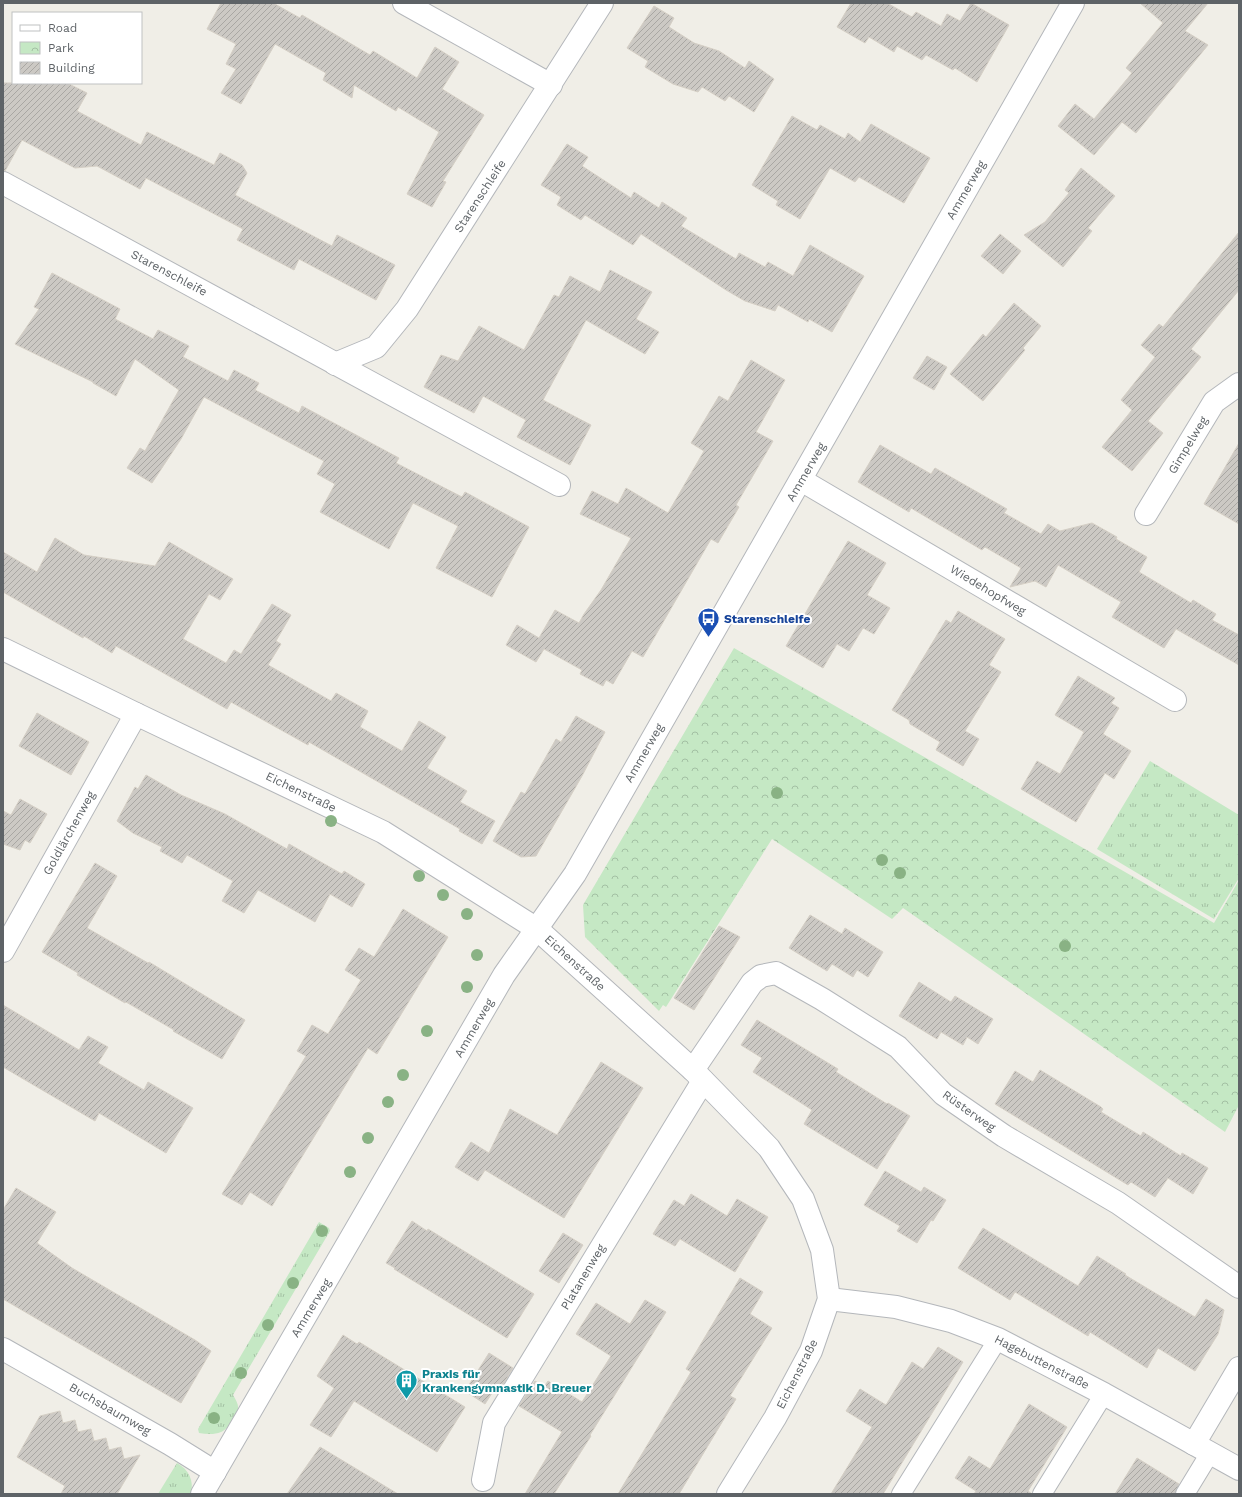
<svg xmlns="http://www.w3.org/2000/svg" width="1242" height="1497" font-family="'Work Sans',sans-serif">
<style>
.grass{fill:url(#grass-tufts)}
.park{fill:url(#park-crowns)}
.building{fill:url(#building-hatch);stroke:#d5cfc5}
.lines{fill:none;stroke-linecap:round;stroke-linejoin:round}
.lane-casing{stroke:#b4b7bb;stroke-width:20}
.street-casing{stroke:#b4b7bb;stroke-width:24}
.lane{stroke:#fff;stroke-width:18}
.street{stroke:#fff;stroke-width:22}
.tree{fill:#89b284}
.labels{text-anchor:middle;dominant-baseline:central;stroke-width:4;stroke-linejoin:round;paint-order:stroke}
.street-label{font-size:12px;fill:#5e6367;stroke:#fff}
.transit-label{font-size:12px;font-weight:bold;fill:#164399;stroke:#fff;text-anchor:start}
.culture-label{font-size:12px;font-weight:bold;fill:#0d838f;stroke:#fff;text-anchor:start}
</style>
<defs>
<pattern id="grass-tufts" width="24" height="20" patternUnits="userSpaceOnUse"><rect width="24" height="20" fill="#c5e8c4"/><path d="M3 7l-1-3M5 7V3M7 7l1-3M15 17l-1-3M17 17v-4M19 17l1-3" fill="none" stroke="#a3c0a3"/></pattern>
<pattern id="park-crowns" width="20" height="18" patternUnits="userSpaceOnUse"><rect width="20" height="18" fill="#c5e8c4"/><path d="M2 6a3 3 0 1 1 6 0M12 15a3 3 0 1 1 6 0" fill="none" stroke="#a3c0a3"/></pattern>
<pattern id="building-hatch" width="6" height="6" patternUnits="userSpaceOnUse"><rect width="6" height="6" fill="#ccc9c4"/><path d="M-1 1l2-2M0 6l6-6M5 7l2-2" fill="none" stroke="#a9a7a3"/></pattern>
</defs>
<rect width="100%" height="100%" fill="#f0eee7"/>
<!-- grass -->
<g class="grass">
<path d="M 1150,761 L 1239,815 L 1239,878 L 1214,919 L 1097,849 Z"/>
<path d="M 319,1222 L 329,1228 L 330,1231 L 233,1395 C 236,1400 239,1405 238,1410 C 237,1416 227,1430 221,1432 C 214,1435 206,1434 199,1433 L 198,1429 Z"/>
<path d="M 177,1463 C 189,1470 194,1480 191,1494 L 158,1494 Z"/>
</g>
<!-- park -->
<path class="park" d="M 734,648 L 1214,923 L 1239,880 L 1239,1105 L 1225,1132 L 903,908 L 892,919 L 772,839 L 666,1007 L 663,1005 L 659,1011 L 585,937 L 583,905 Z"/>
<!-- building -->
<g class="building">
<path d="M 221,3 L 273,3 L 300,18 L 302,15 L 370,55 L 373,51 L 417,78 L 435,47 L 459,62 L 442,89 L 484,115 L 443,181 L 446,182 L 432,207 L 407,194 L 439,132 L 398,107 L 396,111 L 354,85 L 352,98 L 323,80 L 326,73 L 275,44 L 241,104 L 221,93 L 236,69 L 226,64 L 236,44 L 207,29 Z"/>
<path d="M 851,3 L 887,3 L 912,17 L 916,12 L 941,26 L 947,14 L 960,21 L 971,3 L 1009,25 L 977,82 L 955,68 L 953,70 L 926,55 L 922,60 L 897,46 L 894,52 L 869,37 L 865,43 L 837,27 Z"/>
<path d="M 1140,3 L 1208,3 L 1185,31 L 1208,45 L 1136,133 L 1122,122 L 1094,155 L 1058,126 L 1075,104 L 1094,119 L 1132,73 L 1126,68 L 1163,23 Z"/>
<path d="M 654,6 L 674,18 L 669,27 L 694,43 L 719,51 L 745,68 L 749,61 L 774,79 L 754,112 L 729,96 L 725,101 L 702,87 L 698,92 L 673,84 L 645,67 L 648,61 L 627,48 Z"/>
<path d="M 3,83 L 67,83 L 87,93 L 77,111 L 141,145 L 147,132 L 214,165 L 220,153 L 242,165 L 247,173 L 235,195 L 332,246 L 337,235 L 395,265 L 376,300 L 299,259 L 294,270 L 237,240 L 243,229 L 146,178 L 140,189 L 97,166 L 75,168 L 22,140 L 5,171 L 3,171 Z"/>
<path d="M 792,116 L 817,130 L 820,125 L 845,139 L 848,133 L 860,142 L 871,124 L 930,158 L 904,203 L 859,177 L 855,182 L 830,168 L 800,219 L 776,205 L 778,201 L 752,185 Z"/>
<path d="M 567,144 L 588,157 L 582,166 L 631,198 L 634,192 L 659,208 L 662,202 L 687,218 L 681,226 L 736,259 L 739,253 L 765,267 L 768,262 L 793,276 L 810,245 L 864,276 L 832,332 L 809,319 L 808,322 L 778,305 L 775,311 L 745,301 L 726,290 L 641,234 L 633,245 L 585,215 L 581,220 L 557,205 L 561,197 L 541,185 Z"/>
<path d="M 1081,168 L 1115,196 L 1088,228 L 1092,231 L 1063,267 L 1024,235 L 1045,222 L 1069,193 L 1065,190 Z"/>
<path d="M 1239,232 L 1239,290 L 1191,349 L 1201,357 L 1148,421 L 1163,433 L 1132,471 L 1102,447 L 1132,410 L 1121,400 L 1155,357 L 1141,345 L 1159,324 L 1163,327 Z"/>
<path d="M 1000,234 L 1021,251 L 1003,274 L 981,256 Z"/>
<path d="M 610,270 L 652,292 L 636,319 L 659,332 L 645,354 L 586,320 L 543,400 L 591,425 L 570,465 L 517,437 L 526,420 L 483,396 L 474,413 L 424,387 L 441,355 L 458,361 L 479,326 L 524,350 L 554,295 L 559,297 L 570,276 L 600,292 Z"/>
<path d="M 52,273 L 120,309 L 115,319 L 153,339 L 158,330 L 189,346 L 183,357 L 228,381 L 234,370 L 259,383 L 255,390 L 299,413 L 302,406 L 399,458 L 396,463 L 462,497 L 465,492 L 529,527 L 492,597 L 436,568 L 458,526 L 413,503 L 389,549 L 320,512 L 335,484 L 317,474 L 324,461 L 204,397 L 181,439 L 152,483 L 127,468 L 140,448 L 145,451 L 179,390 L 135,359 L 116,396 L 93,383 L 93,382 L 15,344 L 39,309 L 34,307 Z"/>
<path d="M 1014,303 L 1041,326 L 1023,348 L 1025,350 L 983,401 L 950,374 L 983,334 L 986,337 Z"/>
<path d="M 927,356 L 947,367 L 934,390 L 913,378 Z"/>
<path d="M 751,360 L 785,380 L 756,432 L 773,441 L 736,505 L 739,507 L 718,543 L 711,539 L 643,657 L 632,651 L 613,684 L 606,680 L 603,686 L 580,674 L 582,670 L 544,649 L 536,662 L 506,645 L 517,625 L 539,638 L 555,610 L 579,623 L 584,614 L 601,590 L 631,538 L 580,514 L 592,491 L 618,504 L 626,488 L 668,513 L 704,451 L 691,443 L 719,396 L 728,401 Z"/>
<path d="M 1239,443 L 1239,524 L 1204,504 Z"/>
<path d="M 880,445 L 931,474 L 935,468 L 1007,509 L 1004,513 L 1041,534 L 1048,524 L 1060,531 L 1092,523 L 1117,537 L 1116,539 L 1147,557 L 1139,572 L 1191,603 L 1193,600 L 1216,614 L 1212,620 L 1239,635 L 1239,665 L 1176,629 L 1164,648 L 1112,617 L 1121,602 L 1058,565 L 1046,587 L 1035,581 L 1010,587 L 1021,568 L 985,547 L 982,550 L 911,508 L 909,512 L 858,482 Z"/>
<path d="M 55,538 L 84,555 L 155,566 L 169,542 L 233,579 L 220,600 L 209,594 L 183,639 L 226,663 L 234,650 L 241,654 L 272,604 L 291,615 L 276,641 L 281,644 L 268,665 L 331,701 L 336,693 L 368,711 L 360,727 L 402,751 L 419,721 L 446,737 L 427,768 L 467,791 L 460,802 L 495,821 L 482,844 L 459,831 L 460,829 L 309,742 L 308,745 L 231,702 L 227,709 L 116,646 L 112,653 L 84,636 L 83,638 L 3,592 L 3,552 L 37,572 Z"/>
<path d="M 848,541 L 886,563 L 867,595 L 890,608 L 874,634 L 863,628 L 849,651 L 837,644 L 823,668 L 786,646 Z"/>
<path d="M 958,611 L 1005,639 L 989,665 L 1001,672 L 965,731 L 979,739 L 963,766 L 936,750 L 940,742 L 910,724 L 909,720 L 892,710 L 946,620 L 951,623 Z"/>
<path d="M 1078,676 L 1115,698 L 1111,703 L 1119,708 L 1103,734 L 1131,751 L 1114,779 L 1105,773 L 1076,822 L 1021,789 L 1037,761 L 1060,774 L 1084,732 L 1055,715 Z"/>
<path d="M 37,713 L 89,742 L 71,775 L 19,746 Z"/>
<path d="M 576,716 L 605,732 L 582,776 L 536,856 L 521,857 L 493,841 L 521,792 L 525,794 L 556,739 L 561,742 Z"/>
<path d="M 146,775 L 181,795 L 225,814 L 287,849 L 289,844 L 342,874 L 344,871 L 365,884 L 352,907 L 330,894 L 315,922 L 258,890 L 244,913 L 222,901 L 233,881 L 187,855 L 182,863 L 160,851 L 162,847 L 133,833 L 117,821 L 135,787 L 138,789 Z"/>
<path d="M 20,799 L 47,814 L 30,843 L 25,840 L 20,850 L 3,844 L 3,811 L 11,815 Z"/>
<path d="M 95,863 L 117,876 L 87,928 L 148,963 L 149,962 L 245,1020 L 222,1059 L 173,1031 L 174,1030 L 126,1002 L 125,1003 L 77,975 L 78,973 L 42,952 Z"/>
<path d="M 403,909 L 448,937 L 377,1054 L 368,1048 L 272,1206 L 250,1192 L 242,1205 L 222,1194 L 306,1056 L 297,1051 L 312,1025 L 328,1034 L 361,980 L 345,970 L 359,948 L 374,957 Z"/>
<path d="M 810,915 L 842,934 L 845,928 L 883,952 L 868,977 L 857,970 L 853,977 L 832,964 L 827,971 L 789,948 Z"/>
<path d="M 719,926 L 740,937 L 694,1010 L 674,998 Z"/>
<path d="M 919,982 L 951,1002 L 955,996 L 993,1019 L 978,1044 L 967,1037 L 963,1045 L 941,1032 L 937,1039 L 899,1016 Z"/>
<path d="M 3,1005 L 79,1050 L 88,1036 L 108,1047 L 98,1063 L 144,1090 L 148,1082 L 193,1108 L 166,1153 L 99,1113 L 95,1121 L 3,1067 Z"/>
<path d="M 757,1020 L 838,1069 L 836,1072 L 887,1104 L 888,1103 L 910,1116 L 877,1169 L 804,1124 L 812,1110 L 753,1072 L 762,1058 L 741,1045 Z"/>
<path d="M 601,1062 L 643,1088 L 564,1218 L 485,1170 L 478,1181 L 455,1167 L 471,1142 L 489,1153 L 510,1109 L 557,1135 Z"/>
<path d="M 1040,1070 L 1101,1107 L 1103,1109 L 1101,1112 L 1141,1136 L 1143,1132 L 1181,1156 L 1182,1153 L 1208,1168 L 1193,1194 L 1168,1178 L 1155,1197 L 1131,1182 L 1128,1185 L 995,1104 L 1015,1071 L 1033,1082 Z"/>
<path d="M 885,1171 L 921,1192 L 924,1187 L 946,1200 L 933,1221 L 931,1220 L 917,1243 L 897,1231 L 900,1226 L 864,1205 Z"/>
<path d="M 16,1188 L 56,1212 L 37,1243 L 72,1268 L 195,1340 L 211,1351 L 181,1403 L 3,1299 L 3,1210 Z"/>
<path d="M 691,1194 L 727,1216 L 737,1199 L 768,1217 L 735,1272 L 680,1239 L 675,1246 L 653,1234 L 674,1200 L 684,1206 Z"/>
<path d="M 412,1221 L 427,1231 L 428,1229 L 534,1294 L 507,1338 L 394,1269 L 395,1268 L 386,1263 Z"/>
<path d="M 983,1228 L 1078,1286 L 1097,1256 L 1126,1274 L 1125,1275 L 1195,1317 L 1206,1299 L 1224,1310 L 1218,1334 L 1195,1371 L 1158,1348 L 1147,1368 L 1090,1332 L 1088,1336 L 1015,1292 L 1010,1300 L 958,1268 Z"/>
<path d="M 563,1233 L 583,1245 L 559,1283 L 539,1271 Z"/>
<path d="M 740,1278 L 763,1292 L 750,1314 L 772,1328 L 730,1396 L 736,1399 L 679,1494 L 618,1494 L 691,1372 L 686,1369 Z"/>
<path d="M 645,1300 L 666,1312 L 590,1435 L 591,1436 L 554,1494 L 525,1494 L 562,1432 L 519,1406 L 535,1381 L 544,1387 L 548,1381 L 582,1402 L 611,1356 L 576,1334 L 596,1303 L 630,1324 Z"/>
<path d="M 343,1335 L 357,1344 L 359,1342 L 465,1407 L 437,1452 L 354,1401 L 331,1437 L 310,1425 L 334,1388 L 317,1376 Z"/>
<path d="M 938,1347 L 963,1362 L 883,1494 L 831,1494 L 872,1427 L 846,1411 L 860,1389 L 886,1405 L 912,1362 L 923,1369 Z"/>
<path d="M 489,1353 L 513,1368 L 498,1393 L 494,1390 L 485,1404 L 465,1391 Z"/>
<path d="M 1029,1404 L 1067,1427 L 1028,1491 L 1032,1494 L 974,1494 L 976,1491 L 955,1478 L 969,1456 L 990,1469 Z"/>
<path d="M 60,1411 L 63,1423 L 75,1420 L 78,1432 L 91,1429 L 94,1441 L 106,1438 L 109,1450 L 121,1447 L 124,1459 L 140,1455 L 117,1494 L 61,1494 L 65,1486 L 17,1457 L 40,1416 Z"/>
<path d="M 320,1447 L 398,1494 L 287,1494 Z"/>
<path d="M 1137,1458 L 1179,1484 L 1175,1494 L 1115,1494 Z"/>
</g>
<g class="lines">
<defs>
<g id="lane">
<path d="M 901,1494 L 998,1339"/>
<path d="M 1042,1494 L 1104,1394"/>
<path d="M 1185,1494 L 1210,1453"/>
</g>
<g id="street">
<path d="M 404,3 L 551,85"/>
<path d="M 3,183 L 559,485"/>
<path d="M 335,364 L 376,347 L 407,309 L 602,3"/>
<path d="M 801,480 L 1175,700"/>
<path d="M 1146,514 L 1214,402 L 1239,384"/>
<path d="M 3,649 L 136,714 L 383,832 L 537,929 L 693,1070 L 769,1148 L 803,1199 L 822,1250 L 829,1299 L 811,1351 L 775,1418 L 728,1494"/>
<path d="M 3,951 L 136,714"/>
<path d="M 693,1070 L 752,983 L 761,976 L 776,973 L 822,999 L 898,1047 L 943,1094 L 1004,1136 L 1118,1203 L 1239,1287"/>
<path d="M 829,1299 L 896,1307 L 951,1321 L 998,1339 L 1104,1394 L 1239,1469"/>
<path d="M 3,1349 L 170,1444 L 215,1472"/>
<path d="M 1194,1444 L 1239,1368"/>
<path d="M 483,1480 L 494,1423 L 703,1081"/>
<path d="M 202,1494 L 504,975 L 575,874 L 1073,3"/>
</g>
</defs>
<!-- lane casing -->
<use href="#lane" class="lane-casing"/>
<!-- street casing -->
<use href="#street" class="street-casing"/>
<!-- lane -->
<use href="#lane" class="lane"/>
<!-- street -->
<use href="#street" class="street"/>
</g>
<!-- trees -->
<g class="tree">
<circle cx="777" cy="793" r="6"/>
<circle cx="331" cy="821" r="6"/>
<circle cx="882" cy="860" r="6"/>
<circle cx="900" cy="873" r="6"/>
<circle cx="419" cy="876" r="6"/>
<circle cx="443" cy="895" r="6"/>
<circle cx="467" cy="914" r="6"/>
<circle cx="1065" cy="946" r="6"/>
<circle cx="477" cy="955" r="6"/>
<circle cx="467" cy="987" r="6"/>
<circle cx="427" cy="1031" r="6"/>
<circle cx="403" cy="1075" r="6"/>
<circle cx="388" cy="1102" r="6"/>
<circle cx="368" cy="1138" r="6"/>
<circle cx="350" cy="1172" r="6"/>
<circle cx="322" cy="1231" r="6"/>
<circle cx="293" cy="1283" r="6"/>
<circle cx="268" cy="1325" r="6"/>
<circle cx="241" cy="1373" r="6"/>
<circle cx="214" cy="1418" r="6"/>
</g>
<!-- icons -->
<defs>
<symbol id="bus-pin" viewBox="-11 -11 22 30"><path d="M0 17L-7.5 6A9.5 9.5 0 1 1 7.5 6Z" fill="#1a4fb4" stroke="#fff"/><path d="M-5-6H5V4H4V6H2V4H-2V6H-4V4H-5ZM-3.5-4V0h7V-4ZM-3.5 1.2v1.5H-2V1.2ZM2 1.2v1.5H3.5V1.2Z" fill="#fff"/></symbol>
<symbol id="building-pin" viewBox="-11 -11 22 30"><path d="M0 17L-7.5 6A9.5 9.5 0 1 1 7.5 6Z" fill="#0f9aa8" stroke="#fff"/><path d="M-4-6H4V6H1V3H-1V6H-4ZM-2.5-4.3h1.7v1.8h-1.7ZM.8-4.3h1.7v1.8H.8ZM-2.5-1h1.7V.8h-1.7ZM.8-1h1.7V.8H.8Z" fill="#fff"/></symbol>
</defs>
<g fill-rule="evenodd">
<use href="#bus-pin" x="696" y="606" width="25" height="34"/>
<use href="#building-pin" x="394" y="1368" width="25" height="34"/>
</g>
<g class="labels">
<!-- street labels -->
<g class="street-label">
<text transform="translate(966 190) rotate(-60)">Ammerweg</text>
<text transform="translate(480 196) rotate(-57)">Starenschleife</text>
<text transform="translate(169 273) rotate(28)">Starenschleife</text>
<text transform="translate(1188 445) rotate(-59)">Gimpelweg</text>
<text transform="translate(806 472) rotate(-60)">Ammerweg</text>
<text transform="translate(988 590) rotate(31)">Wiedehopfweg</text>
<text transform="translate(644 753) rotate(-60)">Ammerweg</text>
<text transform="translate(301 792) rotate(26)">Eichenstraße</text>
<text transform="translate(69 833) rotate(-61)">Goldlärchenweg</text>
<text transform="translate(575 963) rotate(42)">Eichenstraße</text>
<text transform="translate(474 1028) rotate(-60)">Ammerweg</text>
<text transform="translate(969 1111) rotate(35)">Rüsterweg</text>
<text transform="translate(583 1277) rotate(-59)">Platanenweg</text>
<text transform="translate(311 1308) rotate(-59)">Ammerweg</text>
<text transform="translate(1042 1362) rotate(27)">Hagebuttenstraße</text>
<text transform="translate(797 1374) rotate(-63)">Eichenstraße</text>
<text transform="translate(110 1409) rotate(30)">Buchsbaumweg</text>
</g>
<!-- transit labels -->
<g class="transit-label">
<text x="724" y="619">Starenschleife</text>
</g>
<!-- culture labels -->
<g class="culture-label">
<text x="422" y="1374">Praxis für<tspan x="422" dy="14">Krankengymnastik D. Breuer</tspan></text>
</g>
</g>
<!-- border -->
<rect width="1242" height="1497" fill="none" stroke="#5e6367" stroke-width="8"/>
<!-- legend -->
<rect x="12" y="12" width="130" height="72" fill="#ffffff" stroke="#bfc1c2"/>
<rect x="20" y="25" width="20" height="6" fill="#ffffff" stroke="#bfc1c2"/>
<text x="48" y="32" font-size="12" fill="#5e6367">Road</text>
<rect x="20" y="42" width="20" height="12" fill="url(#park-crowns)" stroke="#bfc1c2"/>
<text x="48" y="52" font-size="12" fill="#5e6367">Park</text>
<rect x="20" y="62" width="20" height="12" fill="url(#building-hatch)" stroke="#bfc1c2"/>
<text x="48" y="72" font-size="12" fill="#5e6367">Building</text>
</svg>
